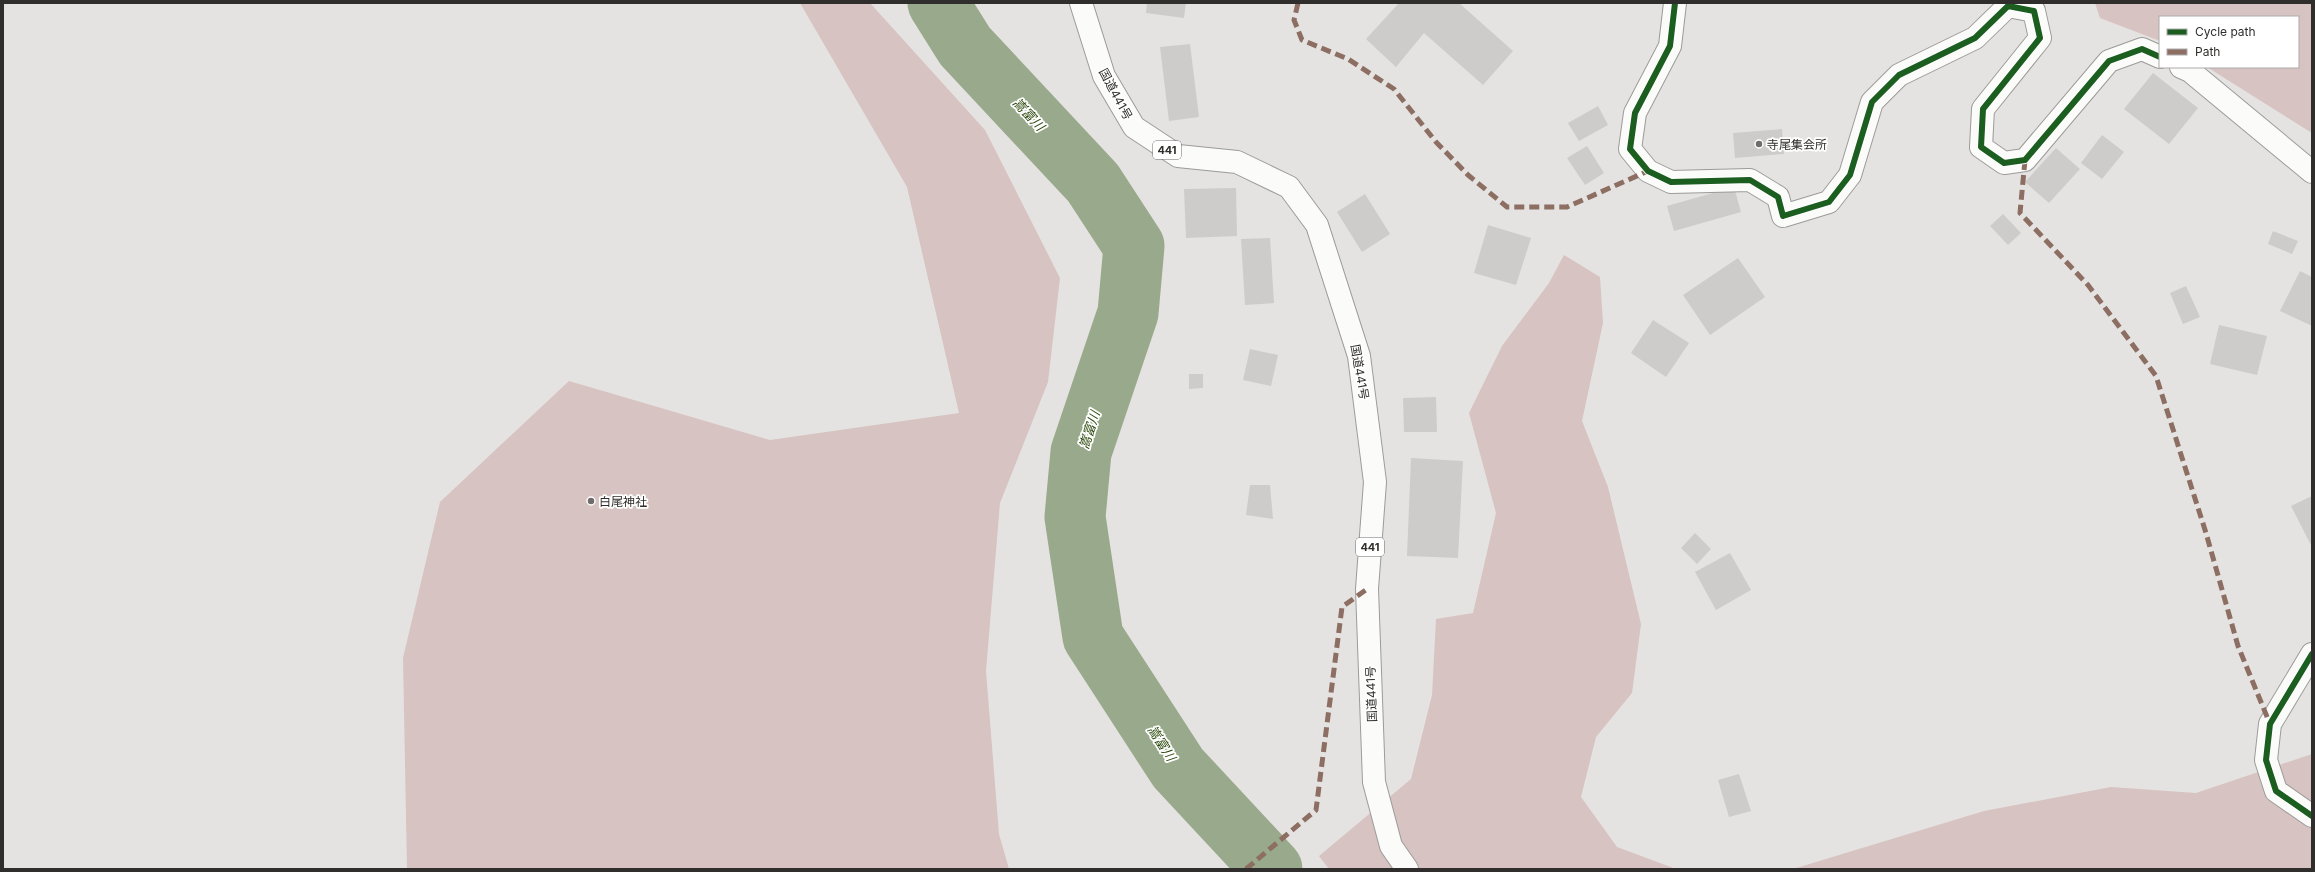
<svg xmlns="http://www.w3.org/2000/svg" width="2315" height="872" font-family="Inter,'Noto Sans JP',sans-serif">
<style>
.green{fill:#d7c3c1}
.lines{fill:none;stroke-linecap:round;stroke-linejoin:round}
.river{stroke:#99a98c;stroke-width:61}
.building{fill:#cdcccb}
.minor-casing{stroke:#9c9b9a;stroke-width:24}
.highway-casing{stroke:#9c9b9a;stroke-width:24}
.minor{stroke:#fbfbfa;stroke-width:22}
.highway{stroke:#fbfbfa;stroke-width:22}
.quiet{stroke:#8d6e63;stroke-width:5;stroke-dasharray:10 5;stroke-linecap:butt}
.cycleway-casing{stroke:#fff;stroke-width:8}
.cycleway{stroke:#1b5e20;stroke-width:6}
.poi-dot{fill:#6f6d6b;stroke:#fff;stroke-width:1.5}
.labels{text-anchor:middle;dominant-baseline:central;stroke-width:3.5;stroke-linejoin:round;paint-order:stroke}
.shield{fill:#fff;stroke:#6d6d6b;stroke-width:1}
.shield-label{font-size:11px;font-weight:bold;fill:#2f2e2c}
.street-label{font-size:12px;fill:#2f2e2c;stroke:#fff}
.poi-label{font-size:12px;fill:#2f2e2c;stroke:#fff;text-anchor:start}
.water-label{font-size:13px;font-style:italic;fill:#2c490b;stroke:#fff}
</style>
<rect width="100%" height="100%" fill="#e5e3e1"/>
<!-- green -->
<g class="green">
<path d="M 800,3 L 870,3 L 985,130 L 1060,278 L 1048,382 L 1000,503 L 986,671 L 999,834 L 1009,869 L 407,869 L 403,658 L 440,502 L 569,381 L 770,440 L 959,413 L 907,187 Z"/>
<path d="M 2095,3 L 2312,3 L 2312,133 L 2207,67 L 2298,67 L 2298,17 L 2160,17 L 2160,41 L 2100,18 Z"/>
<path d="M 1564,255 L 1600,277 L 1603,323 L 1582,421 L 1608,487 L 1641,624 L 1632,693 L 1596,737 L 1581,797 L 1617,847 L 1676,869 L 1329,869 L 1319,856 L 1411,779 L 1432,695 L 1436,619 L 1473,613 L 1496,513 L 1469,413 L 1502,346 L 1549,283 Z"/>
<path d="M 2312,754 L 2312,869 L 1793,869 L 1984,811 L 2111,787 L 2196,793 Z"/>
</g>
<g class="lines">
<!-- river -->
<path class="river" d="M 938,3 L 965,46 L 1093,183 L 1134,246 L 1128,313 L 1081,452 L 1075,517 L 1093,637 L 1178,768 L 1272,869"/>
</g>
<!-- building -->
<g class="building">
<path d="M 1147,3 L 1186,3 L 1184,18 L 1146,13 Z"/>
<path d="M 1399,3 L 1459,3 L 1513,51 L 1483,85 L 1424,33 L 1396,67 L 1366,39 Z"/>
<path d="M 1190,44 L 1199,117 L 1169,121 L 1160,47 Z"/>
<path d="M 2153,73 L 2198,108 L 2169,144 L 2124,109 Z"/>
<path d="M 1598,106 L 1608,125 L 1579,141 L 1568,123 Z"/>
<path d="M 1782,129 L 1784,154 L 1735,158 L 1733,133 Z"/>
<path d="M 2102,135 L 2124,152 L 2102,179 L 2081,163 Z"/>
<path d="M 1587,146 L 1604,173 L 1585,185 L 1567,158 Z"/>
<path d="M 2056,148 L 2080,169 L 2049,203 L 2025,182 Z"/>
<path d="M 1734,187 L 1741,212 L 1674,231 L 1667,206 Z"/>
<path d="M 1236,188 L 1237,236 L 1186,238 L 1184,189 Z"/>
<path d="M 1365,194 L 1390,234 L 1362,252 L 1337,212 Z"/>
<path d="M 2003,214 L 2021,233 L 2008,245 L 1990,226 Z"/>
<path d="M 1488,225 L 1531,238 L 1516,285 L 1474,273 Z"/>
<path d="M 2273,231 L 2298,241 L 2292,254 L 2268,244 Z"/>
<path d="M 1270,238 L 1274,303 L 1245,305 L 1241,239 Z"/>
<path d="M 1738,258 L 1765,297 L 1710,335 L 1683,295 Z"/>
<path d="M 2300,271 L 2312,277 L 2312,326 L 2280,311 Z"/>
<path d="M 2186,286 L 2200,317 L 2183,324 L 2170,293 Z"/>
<path d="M 1653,320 L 1689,343 L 1666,377 L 1631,353 Z"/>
<path d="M 2219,325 L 2267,336 L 2257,375 L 2210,364 Z"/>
<path d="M 1250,349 L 1278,355 L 1271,386 L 1243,380 Z"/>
<path d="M 1189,374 L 1203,374 L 1203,388 L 1189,389 Z"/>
<path d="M 1436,397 L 1437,432 L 1404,432 L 1403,398 Z"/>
<path d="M 1411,458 L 1463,461 L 1458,558 L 1407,556 Z"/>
<path d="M 1250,485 L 1270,485 L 1273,519 L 1246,515 Z"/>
<path d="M 2312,496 L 2312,547 L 2291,506 Z"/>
<path d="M 1695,533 L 1711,549 L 1697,564 L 1681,548 Z"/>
<path d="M 1730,553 L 1751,590 L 1716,610 L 1695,572 Z"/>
<path d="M 1739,774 L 1751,811 L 1729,817 L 1718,780 Z"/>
</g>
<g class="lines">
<defs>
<g id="minor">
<path d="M 1675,3 L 1670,46 L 1635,113 L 1630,149 L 1648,171 L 1671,182 L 1750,180 L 1778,197 L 1783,216 L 1829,202 L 1850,175 L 1872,102 L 1899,75 L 1975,38 L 2008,6 L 2034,11 L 2040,38 L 1983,109 L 1981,147 L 2004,163 L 2025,160 L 2109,61 L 2142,49 L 2160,57"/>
<path d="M 2181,67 L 2190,71 L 2312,172"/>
<path d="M 2312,654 L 2270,724 L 2266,760 L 2276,791 L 2312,816"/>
</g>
<path id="highway" d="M 1081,3 L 1104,76 L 1134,127 L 1178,156 L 1237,162 L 1289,187 L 1317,225 L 1359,356 L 1375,482 L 1367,589 L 1374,782 L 1391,846 L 1407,869"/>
</defs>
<!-- minor casing -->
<use href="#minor" class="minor-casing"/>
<!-- highway casing -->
<use href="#highway" class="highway-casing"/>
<!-- minor -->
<use href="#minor" class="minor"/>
<!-- highway -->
<use href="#highway" class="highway"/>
<!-- quiet -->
<g class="quiet">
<path d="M 1298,3 L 1294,20 L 1302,40 L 1348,59 L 1394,89 L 1436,142 L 1468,175 L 1507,207 L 1567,207 L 1648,171"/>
<path d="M 2025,160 L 2020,213 L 2088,285 L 2156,376 L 2206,533 L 2238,646 L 2270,724"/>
<path d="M 1246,869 L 1316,810 L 1342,607 L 1367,589"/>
</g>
<defs>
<g id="cycleway">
<path d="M 1675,3 L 1670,46 L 1635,113 L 1630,149 L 1648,171 L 1671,182 L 1750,180 L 1778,197 L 1783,216 L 1829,202 L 1850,175 L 1872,102 L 1899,75 L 1975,38 L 2008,6 L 2034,11 L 2040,38 L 1983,109 L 1981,147 L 2004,163 L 2025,160 L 2109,61 L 2142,49 L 2160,57"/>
<path d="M 2312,654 L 2270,724 L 2266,760 L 2276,791 L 2312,816"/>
</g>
</defs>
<!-- cycleway casing -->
<use href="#cycleway" class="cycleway-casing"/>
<!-- cycleway -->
<use href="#cycleway" class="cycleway"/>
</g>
<!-- markers -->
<g class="poi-dot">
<circle cx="1759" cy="144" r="4"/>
<circle cx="591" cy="501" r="4"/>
</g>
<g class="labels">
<!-- shield labels -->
<g class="shield">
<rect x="1153" y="141" width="28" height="18" rx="3"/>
<rect x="1356" y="538" width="28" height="18" rx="3"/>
</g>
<g class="shield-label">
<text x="1167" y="150">441</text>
<text x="1370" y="547">441</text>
</g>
<!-- street labels -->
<g class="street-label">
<text transform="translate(1116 94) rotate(62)">国道441号</text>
<text transform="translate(1360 372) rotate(80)">国道441号</text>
<text transform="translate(1371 694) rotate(-92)">国道441号</text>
</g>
<!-- poi labels -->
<g class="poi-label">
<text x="1767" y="144">寺尾集会所</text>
<text x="599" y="501">白尾神社</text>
</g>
<!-- water labels -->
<g class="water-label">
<text transform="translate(1029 114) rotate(47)">嵩富川</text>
<text transform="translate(1089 430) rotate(-72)">嵩富川</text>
<text transform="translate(1162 743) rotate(57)">嵩富川</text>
</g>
</g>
<!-- border -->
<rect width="2315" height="872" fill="none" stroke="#2f2e2c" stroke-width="8"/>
<!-- legend -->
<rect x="2159" y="16" width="140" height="52" fill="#ffffff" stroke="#acabab"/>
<rect x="2167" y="29" width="20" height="6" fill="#1b5e20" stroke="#acabab"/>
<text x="2195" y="36" font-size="12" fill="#2f2e2c">Cycle path</text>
<rect x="2167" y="49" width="20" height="6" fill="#8d6e63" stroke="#acabab"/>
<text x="2195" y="56" font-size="12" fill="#2f2e2c">Path</text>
</svg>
